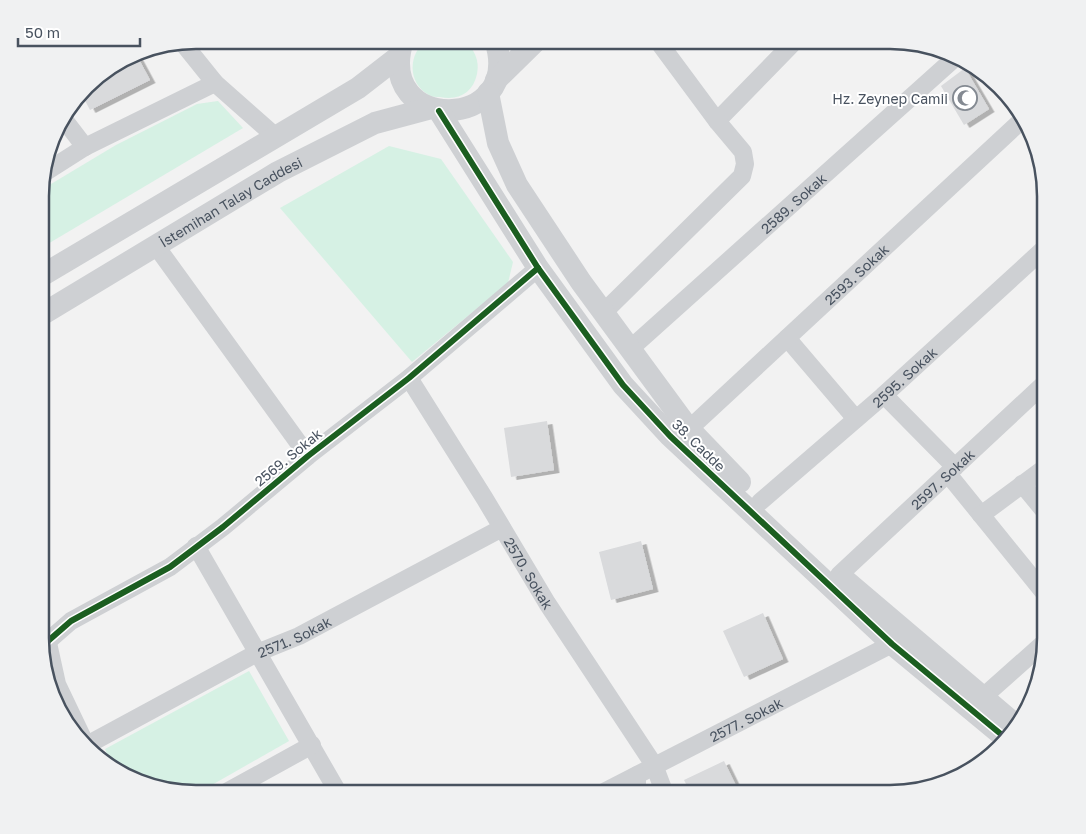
<svg xmlns="http://www.w3.org/2000/svg" width="1086" height="834" font-family="'Golos Text',sans-serif">
<style>
.green{fill:#d6f1e4}
.building{fill:#d9dadc;filter:url(#shadow)}
.lines{fill:none;stroke-linecap:round;stroke-linejoin:round}
.minor{stroke:#ced0d3;stroke-width:18}
.tertiary{stroke:#ced0d3;stroke-width:22}
.cycleway-casing{stroke:#fff;stroke-width:9}
.cycleway{stroke:#1b5e20;stroke-width:6}
.labels{text-anchor:middle;dominant-baseline:central;stroke-width:4;stroke-linejoin:round;paint-order:stroke}
.poi-label{font-size:14px;fill:#48525f;stroke:#fff;text-anchor:end}
.street-label{font-size:14px;fill:#48525f;stroke:#fff}
.rim{fill:none;stroke:#48525f;stroke-width:2.5}
</style>
<defs>
<filter id="shadow"><feDropShadow dx="5.5" dy="3" stdDeviation="0" flood-color="#0004"/></filter>
</defs>
<rect width="100%" height="100%" fill="#f2f2f2"/>
<!-- green -->
<g class="green">
<path d="M 427,40 L 465,40 C 474,50 480,60 477,74 C 473,93 458,101 440,97 C 436,97 432,97 429,95 C 407,83 408,53 427,40 Z"/>
<path d="M 218,101 L 243,128 L 41,248 L 41,190 L 116,145 L 197,104 Z"/>
<path d="M 389,146 L 441,159 L 513,262 L 508,283 L 412,362 L 280,208 Z"/>
<path d="M 249,671 L 289,741 L 196,794 C 177,794 124,782 113,766 C 109,761 107,754 105,749 Z"/>
</g>
<!-- building -->
<g class="building">
<path d="M 136,54 L 150,80 L 90,110 L 81,93 L 93,79 Z"/>
<path d="M 965,68 L 989,109 L 964,125 L 941,86 Z"/>
<path d="M 547,421 L 554,470 L 511,477 L 504,428 Z"/>
<path d="M 641,541 L 653,589 L 611,600 L 599,552 Z"/>
<path d="M 763,613 L 783,659 L 744,677 L 723,631 Z"/>
<path d="M 724,761 L 740,794 L 691,794 L 684,780 Z"/>
</g>
<g class="lines">
<!-- minor -->
<g class="minor">
<path d="M 182,42 L 215,83 L 275,136"/>
<path d="M 62,117 L 85,147"/>
<path d="M 717,121 L 796,40"/>
<path d="M 41,175 L 85,147 L 215,83"/>
<path d="M 156,246 L 308,456"/>
<path d="M 604,312 L 742,176 L 745,164 L 743,152 L 717,121 L 657,40"/>
<path d="M 787,338 L 856,419"/>
<path id="s1" d="M 630,349 L 957,56"/>
<path id="s2" d="M 409,378 L 485,499 L 547,603 L 654,765 L 665,794"/>
<path d="M 884,395 L 955,467"/>
<path id="s3" d="M 689,429 L 1023,119"/>
<path d="M 948,474 L 1046,595"/>
<path d="M 1022,484 L 1046,513"/>
<path id="s4" d="M 760,502 L 884,395 L 1046,247"/>
<path d="M 981,515 L 1046,467"/>
<path d="M 196,546 L 339,794"/>
<path id="s5" d="M 839,575 L 1046,382"/>
<path d="M 40,632 L 48,643 L 57,684 L 88,749"/>
<path d="M 40,648 L 71,621 L 170,567 L 223,527 L 308,456 L 409,378 L 538,268"/>
<path d="M 983,697 L 1046,641"/>
<path id="s6" d="M 87,745 L 257,653 L 299,636 L 502,528"/>
<path d="M 223,794 L 312,745"/>
<path id="s7" d="M 600,794 L 892,644"/>
<path d="M 637,794 L 637,775"/>
</g>
<!-- tertiary -->
<g class="tertiary">
<path d="M 403,40 C 373,135 526,132 495,40"/>
<path d="M 496,80 L 537,40"/>
<path d="M 488,93 L 498,143 L 517,185 L 581,282 L 689,429 L 740,482"/>
<path d="M 439,111 L 538,268 L 623,385 L 670,436 L 892,644 L 1008,740"/>
<path d="M 41,276 L 358,88 L 398,57"/>
<path id="s8" d="M 41,315 L 278,172 L 375,123 L 431,108"/>
<path d="M 846,581 L 1017,726"/>
</g>
<defs>
<g id="cycleway">
<path d="M 439,111 L 538,268 L 623,385 L 670,436 L 892,644 L 1008,740"/>
<path d="M 40,648 L 71,621 L 170,567 L 223,527 L 308,456 L 409,378 L 538,268"/>
</g>
</defs>
<!-- cycleway casing -->
<use href="#cycleway" class="cycleway-casing"/>
<!-- cycleway -->
<use href="#cycleway" class="cycleway"/>
</g>
<!-- icons -->
<defs>
<symbol id="mosque-ring" viewBox="-11 -11 22 22"><circle r="9.5" fill="#fff" stroke="#848a92" stroke-width="1.5"/><path d="M3.5-4.9A6 6 0 1 0 3.5 4.9A5 5 0 1 1 3.5-4.9Z" fill="#848a92"/></symbol>
</defs>
<g fill-rule="evenodd">
<use href="#mosque-ring" x="951" y="84" width="28" height="28"/>
</g>
<g class="labels">
<!-- poi labels -->
<g class="poi-label">
<text x="948" y="98">Hz. Zeynep Camii</text>
</g>
<!-- street labels -->
<g class="street-label">
<text stroke="none"><textPath href="#s8" startOffset="221">İstemihan Talay Caddesi</textPath></text>
<text stroke="none"><textPath href="#s1" startOffset="219">2589. Sokak</textPath></text>
<text stroke="none"><textPath href="#s3" startOffset="228">2593. Sokak</textPath></text>
<text stroke="none"><textPath href="#s4" startOffset="191">2595. Sokak</textPath></text>
<text transform="translate(699 445) rotate(44)">38. Cadde</text>
<text transform="translate(288 457) rotate(-39)">2569. Sokak</text>
<text stroke="none"><textPath href="#s5" startOffset="141">2597. Sokak</textPath></text>
<text stroke="none"><textPath href="#s2" startOffset="229">2570. Sokak</textPath></text>
<text stroke="none"><textPath href="#s6" startOffset="234">2571. Sokak</textPath></text>
<text stroke="none"><textPath href="#s7" startOffset="164">2577. Sokak</textPath></text>
</g>
</g>
<!-- crop -->
<path d="M0 0H1086V834H0ZM196 49H890A147 147 0 0 1 1037 196V638A147 147 0 0 1 890 785H196A147 147 0 0 1 49 638V196A147 147 0 0 1 196 49Z" fill="#f0f1f2" fill-rule="evenodd"/>
<path class="rim" d="M196 49H890A147 147 0 0 1 1037 196V638A147 147 0 0 1 890 785H196A147 147 0 0 1 49 638V196A147 147 0 0 1 196 49Z"/>
<!-- scale -->
<path d="M18 38v8h122v-8" fill="none" stroke="#48525f" stroke-width="2.5"/>
<text x="25" y="38" font-size="15" fill="#48525f" stroke="#ffffff" stroke-width="4" paint-order="stroke">50 m</text>
</svg>
